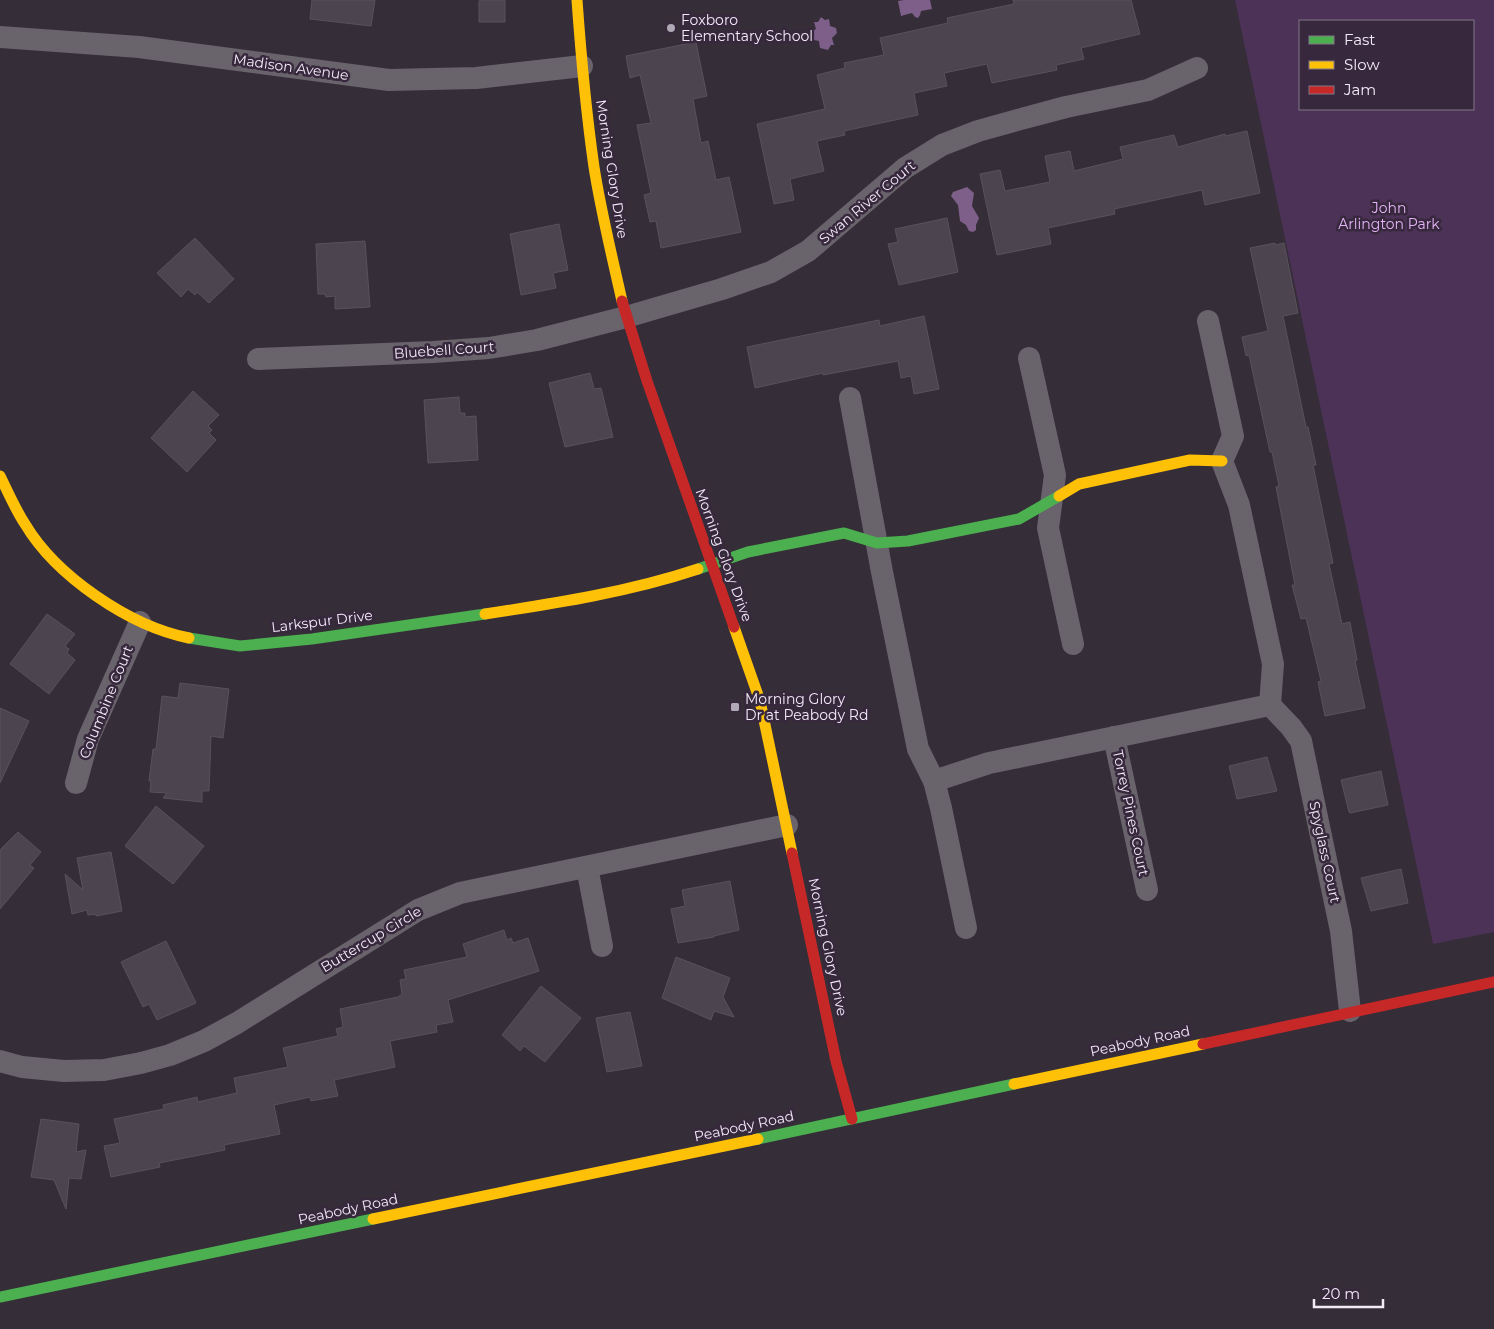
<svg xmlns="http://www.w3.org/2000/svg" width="1494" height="1329" font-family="Montserrat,sans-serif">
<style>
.green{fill:#4b3256;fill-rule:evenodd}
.water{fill:#7d5f89}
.building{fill:#4c454f;stroke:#59525c}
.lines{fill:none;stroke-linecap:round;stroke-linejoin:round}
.street{stroke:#69636b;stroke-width:22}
.fast{stroke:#4caf50;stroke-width:11}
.slow{stroke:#ffc107;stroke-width:11}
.jam{stroke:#c62828;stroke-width:11}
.poi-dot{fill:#b0a8b5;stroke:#37283d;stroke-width:2}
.labels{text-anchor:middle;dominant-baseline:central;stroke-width:5;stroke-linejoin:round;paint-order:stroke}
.poi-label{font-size:14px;fill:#f3eaf8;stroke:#37283d;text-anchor:start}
.street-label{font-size:14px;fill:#f3eaf8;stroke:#37283d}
.park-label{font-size:14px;fill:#e5b4f9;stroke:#37283d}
</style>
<rect width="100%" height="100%" fill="#352d38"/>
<!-- green -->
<path class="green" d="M 1235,0 L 1494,0 L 1494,932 L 1433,944 ZM 1300,21 L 1473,21 L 1473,109 L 1300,109 Z"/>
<!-- water -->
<g class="water">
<path d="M 904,0 L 930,0 L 932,9 L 921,11 L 920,15 L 918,18 L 915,17 L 912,13 L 901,16 L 898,1 Z"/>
<path d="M 821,17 L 825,20 L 829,19 L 830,26 L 836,28 L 837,33 L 832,38 L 834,45 L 831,45 L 828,50 L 820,48 L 819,41 L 814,40 L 811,36 L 812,31 L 816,29 L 814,22 L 818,22 Z"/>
<path d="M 967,187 L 974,193 L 972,206 L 979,218 L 976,225 L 976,230 L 973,232 L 969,231 L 966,225 L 960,221 L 958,205 L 951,196 L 953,192 Z"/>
</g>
<!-- building -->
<g class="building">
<path d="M 312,0 L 375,0 L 371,26 L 310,19 Z"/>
<path d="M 481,0 L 505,0 L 505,22 L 479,22 L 479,1 Z"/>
<path d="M 1013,0 L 1131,0 L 1140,34 L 1081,48 L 1084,59 L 1056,65 L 1057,70 L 992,83 L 987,64 L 944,73 L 947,86 L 914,93 L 918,115 L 844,131 L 845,135 L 817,141 L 824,171 L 790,179 L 794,200 L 774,204 L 757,124 L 825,109 L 817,75 L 845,68 L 844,63 L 884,55 L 880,38 L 948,23 L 947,18 L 1014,4 Z"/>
<path d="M 696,42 L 707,96 L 693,99 L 701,143 L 708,141 L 716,180 L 729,177 L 741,232 L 661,248 L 656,221 L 650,222 L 644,195 L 651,193 L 637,125 L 651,123 L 640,75 L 630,78 L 626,56 Z"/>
<path d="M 1247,131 L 1260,193 L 1205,205 L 1202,190 L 1114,209 L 1115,214 L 1048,228 L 1051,244 L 997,255 L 980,174 L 1000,170 L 1005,191 L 1050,182 L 1045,156 L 1070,151 L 1074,171 L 1123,159 L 1120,147 L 1174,135 L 1178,147 L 1225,134 L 1225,136 Z"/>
<path d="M 947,218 L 958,272 L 899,285 L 888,244 L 898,242 L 895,229 Z"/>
<path d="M 559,224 L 568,270 L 553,273 L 556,288 L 521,295 L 510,234 Z"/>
<path d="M 195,238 L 234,279 L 209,303 L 197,292 L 195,295 L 188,289 L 181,297 L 157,273 Z"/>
<path d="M 365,241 L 370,307 L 335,309 L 335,296 L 326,297 L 325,294 L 318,294 L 316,244 Z"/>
<path d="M 1275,243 L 1275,245 L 1284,243 L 1298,313 L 1283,316 L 1306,427 L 1308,427 L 1316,465 L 1313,465 L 1333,563 L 1329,564 L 1342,624 L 1350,622 L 1357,660 L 1355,661 L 1365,708 L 1325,716 L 1318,682 L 1321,681 L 1306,618 L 1301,619 L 1292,585 L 1295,585 L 1276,487 L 1279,486 L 1272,452 L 1270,452 L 1249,355 L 1246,356 L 1242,337 L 1268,331 L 1250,248 Z"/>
<path d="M 924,316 L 939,389 L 914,394 L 911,376 L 901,378 L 898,361 L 823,375 L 823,373 L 755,388 L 747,347 L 879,320 L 880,326 Z"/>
<path d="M 590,373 L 594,389 L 601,388 L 613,437 L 565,447 L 549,383 Z"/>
<path d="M 193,391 L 219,415 L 208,426 L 212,430 L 209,433 L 216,440 L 187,472 L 151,438 Z"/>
<path d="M 459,397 L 460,413 L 465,413 L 465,417 L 476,416 L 478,460 L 428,463 L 424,400 Z"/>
<path d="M 47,614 L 75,634 L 65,646 L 69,649 L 67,653 L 75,660 L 49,694 L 10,664 Z"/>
<path d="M 180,683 L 229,689 L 223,738 L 211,736 L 209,791 L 202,791 L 202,802 L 163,798 L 167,793 L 150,792 L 151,781 L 149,781 L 153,749 L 156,749 L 162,696 L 178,698 Z"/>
<path d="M 0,708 L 29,721 L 0,783 Z"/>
<path d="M 1267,757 L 1277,791 L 1237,799 L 1229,766 Z"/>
<path d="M 1381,771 L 1388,805 L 1350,813 L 1349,812 L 1341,780 Z"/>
<path d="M 156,806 L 204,846 L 173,884 L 125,846 Z"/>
<path d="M 18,832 L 41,852 L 30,865 L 34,868 L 0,909 L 0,850 Z"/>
<path d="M 111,852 L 122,911 L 96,916 L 96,914 L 88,915 L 87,910 L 72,914 L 65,874 L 83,890 L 77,858 Z"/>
<path d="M 1401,869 L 1408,903 L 1371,911 L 1361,878 Z"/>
<path d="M 730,881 L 739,930 L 714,936 L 714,937 L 678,943 L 671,909 L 685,906 L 682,890 Z"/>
<path d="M 504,930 L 507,940 L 511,938 L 513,943 L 528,938 L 539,971 L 448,1000 L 453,1022 L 436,1025 L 437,1032 L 390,1041 L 395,1067 L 334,1080 L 338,1096 L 311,1101 L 310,1097 L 274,1105 L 280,1134 L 224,1145 L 225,1150 L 159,1163 L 160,1167 L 111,1177 L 104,1146 L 120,1143 L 114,1119 L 164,1109 L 163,1105 L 197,1097 L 198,1102 L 237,1093 L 234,1078 L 288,1067 L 283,1048 L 338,1036 L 336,1029 L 343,1027 L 340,1009 L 398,997 L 402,994 L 400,980 L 406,979 L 404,970 L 467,957 L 463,944 Z"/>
<path d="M 166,941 L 196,1003 L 157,1020 L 149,1004 L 143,1007 L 121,962 Z"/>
<path d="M 676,957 L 730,978 L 723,997 L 734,1017 L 714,1011 L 711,1020 L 662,998 Z"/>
<path d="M 541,986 L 581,1018 L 545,1062 L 524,1046 L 520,1051 L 502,1035 Z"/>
<path d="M 630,1012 L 642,1066 L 607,1072 L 596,1018 Z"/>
<path d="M 41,1119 L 79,1124 L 76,1152 L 86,1150 L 81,1179 L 69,1178 L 66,1209 L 54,1180 L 31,1177 Z"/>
</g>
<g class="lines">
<!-- street -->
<g class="street">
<path d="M 0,37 L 139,47 L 389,80 L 476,78 L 582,66"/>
<path d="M 1208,321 L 1233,436 L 1222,461 L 1239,505 L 1273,664 L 1270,705"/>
<path d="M 1029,358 L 1055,475 L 1048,528 L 1073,644"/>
<path d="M 258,359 L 433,352 L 489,348 L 537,340 L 626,317 L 722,289 L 771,272 L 808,251 L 905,168 L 942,145 L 978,131 L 1021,119 L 1066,107 L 1148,90 L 1197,68"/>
<path d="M 850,398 L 882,572 L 918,749 L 934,781 L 941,808 L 966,928"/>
<path d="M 1270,705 L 1291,727 L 1301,741 L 1341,931 L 1350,1011"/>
<path d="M 1114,737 L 1147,890"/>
<path d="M 934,781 L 989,763 L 1270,705"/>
<path d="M 76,783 L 88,739 L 140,622"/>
<path d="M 587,867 L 602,946"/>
<path d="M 0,1061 L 22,1067 L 64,1071 L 104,1070 L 141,1063 L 170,1055 L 204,1041 L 237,1023 L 418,910 L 460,893 L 787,825"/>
</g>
<!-- fast -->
<g class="fast">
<path d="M 698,569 L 748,552 L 844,533 L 877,543 L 908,541 L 1019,519 L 1059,496"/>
<path d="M 189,638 L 240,646 L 312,639 L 485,614"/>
<path d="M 758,1139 L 1014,1084"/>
<path d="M 0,1297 L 373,1219"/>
</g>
<!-- slow -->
<g class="slow">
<path d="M 577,0 C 581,56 586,111 594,167 C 601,212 612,256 622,301"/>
<path d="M 0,476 C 8,492 15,509 25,524 C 56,576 129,626 189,638"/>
<path d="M 1059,496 L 1079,484 L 1190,460 L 1222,461"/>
<path d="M 485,614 C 557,603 629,592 698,569"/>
<path d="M 734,627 L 760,701 L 792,853"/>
<path d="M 1014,1084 L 1203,1044"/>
<path d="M 373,1219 L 758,1139"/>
</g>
<!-- jam -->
<g class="jam">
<path d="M 622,301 L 647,381 L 734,627"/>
<path d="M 792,853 L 836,1061 L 852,1119"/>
<path d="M 1203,1044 L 1494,982"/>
</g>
</g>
<!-- markers -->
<g class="poi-dot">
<circle cx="671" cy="28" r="5"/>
<rect x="730" y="702" width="10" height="10" rx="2.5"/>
</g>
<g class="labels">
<!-- poi labels -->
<g class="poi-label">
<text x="681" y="20">Foxboro<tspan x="681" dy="16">Elementary School</tspan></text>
<text x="745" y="699">Morning Glory<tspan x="745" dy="16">Dr at Peabody Rd</tspan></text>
</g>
<!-- street labels -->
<g class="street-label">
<text transform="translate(291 67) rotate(8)">Madison Avenue</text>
<text transform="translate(612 169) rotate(81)">Morning Glory Drive</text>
<text transform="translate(867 202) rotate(-40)">Swan River Court</text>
<text transform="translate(444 350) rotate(-4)">Bluebell Court</text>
<text transform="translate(724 555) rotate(70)">Morning Glory Drive</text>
<text transform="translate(322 621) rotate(-7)">Larkspur Drive</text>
<text transform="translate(106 702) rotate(-68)">Columbine Court</text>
<text transform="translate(1131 813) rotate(78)">Torrey Pines Court</text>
<text transform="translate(1325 852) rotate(78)">Spyglass Court</text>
<text transform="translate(371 939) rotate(-31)">Buttercup Circle</text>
<text transform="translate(828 947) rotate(78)">Morning Glory Drive</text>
<text transform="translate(1140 1041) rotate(-12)">Peabody Road</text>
<text transform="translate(744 1126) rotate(-12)">Peabody Road</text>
<text transform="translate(348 1209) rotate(-12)">Peabody Road</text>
</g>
<!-- park labels -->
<g class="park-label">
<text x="1389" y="208">John<tspan x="1389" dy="16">Arlington Park</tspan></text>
</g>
</g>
<!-- legend -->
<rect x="1299" y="20" width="175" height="90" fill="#37283d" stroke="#827688"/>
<rect x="1309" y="36" width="25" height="8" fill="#4caf50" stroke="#827688"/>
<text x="1344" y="45" font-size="15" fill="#f3eaf8">Fast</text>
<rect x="1309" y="61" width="25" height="8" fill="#ffc107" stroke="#827688"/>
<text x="1344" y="70" font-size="15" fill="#f3eaf8">Slow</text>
<rect x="1309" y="86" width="25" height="8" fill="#c62828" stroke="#827688"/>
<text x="1344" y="95" font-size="15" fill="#f3eaf8">Jam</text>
<!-- scale -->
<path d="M1314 1299v8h69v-8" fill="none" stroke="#f3eaf8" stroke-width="2.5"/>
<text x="1322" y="1299" font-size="15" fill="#f3eaf8" stroke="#37283d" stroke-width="4" paint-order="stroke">20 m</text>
</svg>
